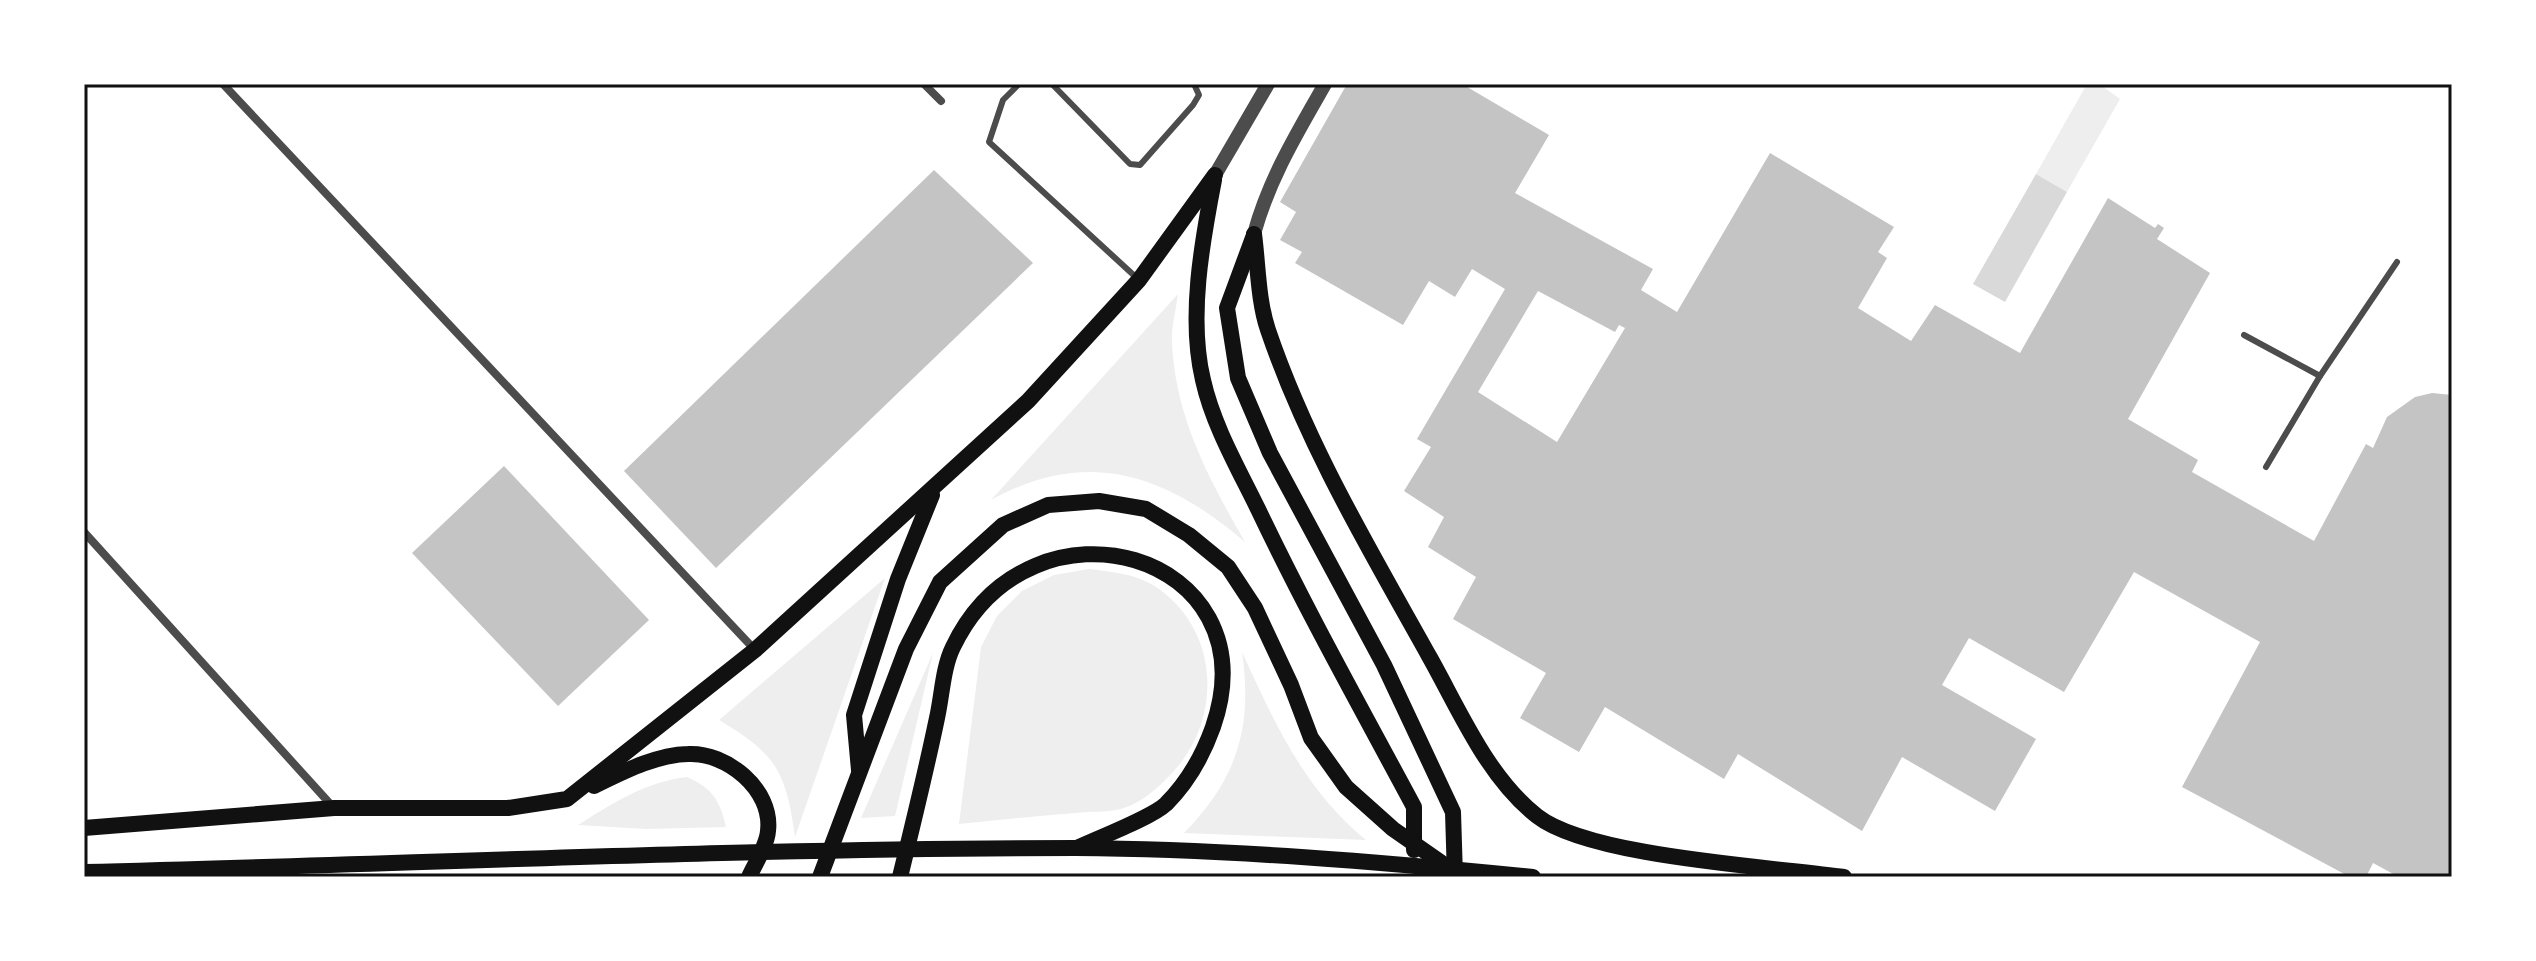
<svg xmlns="http://www.w3.org/2000/svg" width="2536" height="961" font-family="'Fira Sans',sans-serif">
<style>
.green{fill:#eee}
.water{fill:#d9d9d9}
.building{fill:#c4c4c4;fill-rule:evenodd}
.lines{fill:none;stroke-linecap:round;stroke-linejoin:round}
.service{stroke:#4c4c4c;stroke-width:6}
.minor{stroke:#4c4c4c;stroke-width:8}
.tertiary{stroke:#4c4c4c;stroke-width:14}
.secondary{stroke:#111;stroke-width:16}
.neatline{fill:none;stroke:#111;stroke-width:3}
</style>
<rect width="100%" height="100%" fill="#fff"/>
<!-- green -->
<g class="green">
<path d="M 2087,84 L 2099,84 L 2120,99 L 2067,192 L 2036,174 Z"/>
<path d="M 1178,294 C 1176,310 1171,328 1172,344 C 1176,419 1209,479 1245,542 C 1165,474 1088,447 991,500 Z"/>
<path d="M 1089,569 C 1113,572 1138,574 1159,589 C 1220,633 1222,719 1173,772 C 1160,786 1143,802 1124,808 C 1110,813 1091,811 1075,813 C 1037,816 998,820 959,824 L 981,647 L 997,616 L 1022,591 L 1054,575 Z"/>
<path d="M 885,578 L 795,837 C 786,771 776,754 719,720 Z"/>
<path d="M 1242,652 C 1275,724 1304,789 1366,840 L 1184,833 C 1237,779 1253,727 1242,652 Z"/>
<path d="M 933,653 L 895,816 L 861,818 Z"/>
<path d="M 687,777 C 712,788 720,800 726,827 L 646,829 L 578,825 C 613,803 645,782 687,777 Z"/>
</g>
<!-- water -->
<path class="water" d="M 2036,174 L 2067,192 L 2005,302 L 1973,284 Z"/>
<!-- building -->
<g class="building">
<path d="M 1347,84 L 1462,84 L 1549,135 L 1515,193 L 1653,269 L 1641,290 L 1677,312 L 1770,153 L 1894,227 L 1878,252 L 1887,258 L 1858,308 L 1911,341 L 1935,305 L 2020,353 L 2108,198 L 2155,228 L 2158,224 L 2164,228 L 2157,239 L 2210,273 L 2128,419 L 2198,460 L 2192,472 L 2314,541 L 2366,444 L 2373,448 L 2387,417 L 2415,397 L 2432,393 L 2452,395 L 2452,877 L 2399,877 L 2373,863 L 2366,877 L 2350,877 L 2182,787 L 2260,642 L 2134,572 L 2064,692 L 1969,638 L 1942,685 L 2036,739 L 1995,811 L 1902,757 L 1862,831 L 1738,754 L 1724,779 L 1605,707 L 1579,752 L 1520,718 L 1546,673 L 1453,619 L 1476,577 L 1428,547 L 1444,517 L 1404,491 L 1431,447 L 1417,439 L 1505,289 L 1472,269 L 1455,297 L 1429,281 L 1403,325 L 1295,263 L 1302,252 L 1280,240 L 1296,212 L 1280,202 ZM 1538,291 L 1615,332 L 1619,325 L 1625,328 L 1557,442 L 1478,392 Z"/>
<path d="M 934,170 L 1033,263 L 716,568 L 624,471 Z"/>
<path d="M 504,466 L 649,620 L 558,706 L 412,553 Z"/>
</g>
<g class="lines">
<!-- service -->
<g class="service">
<path d="M 1019,84 L 1003,100 L 989,142 L 1139,280"/>
<path d="M 1052,84 L 1130,164 L 1140,165 L 1193,105 L 1199,95 L 1194,84"/>
<path d="M 2244,335 L 2320,376"/>
<path d="M 2266,467 L 2320,376 L 2397,262"/>
</g>
<!-- minor -->
<g class="minor">
<path d="M 223,84 L 755,650"/>
<path d="M 924,84 L 941,101"/>
<path d="M 84,532 L 333,807"/>
</g>
<!-- tertiary -->
<g class="tertiary">
<path d="M 1215,175 L 1268,84"/>
<path d="M 1254,234 C 1269,179 1297,133 1325,84"/>
</g>
<!-- secondary -->
<g class="secondary">
<path d="M 1214,180 C 1202,242 1188,318 1203,380 C 1213,425 1238,468 1258,509 C 1306,610 1361,708 1414,807 L 1414,850"/>
<path d="M 1254,234 C 1258,264 1258,301 1268,330 C 1307,445 1370,550 1429,656 C 1459,709 1487,777 1537,816 C 1589,857 1773,867 1844,877"/>
<path d="M 1254,235 L 1227,308 L 1238,378 L 1270,453 L 1384,665 L 1453,812 L 1455,877"/>
<path d="M 859,770 L 854,715 L 898,579 L 932,495"/>
<path d="M 594,786 C 623,772 655,755 688,754 C 726,752 773,789 768,831 C 767,845 755,864 749,877"/>
<path d="M 84,828 L 334,808 L 508,808 L 567,799 L 755,650 L 1028,401 L 1139,280 L 1215,175"/>
<path d="M 84,872 C 414,864 745,848 1075,848 C 1228,849 1382,862 1533,877"/>
<path d="M 820,877 L 906,649 L 940,582 L 1003,525 L 1048,505 L 1099,501 L 1146,509 L 1189,535 L 1228,567 L 1255,608 L 1291,685 L 1311,738 L 1346,787 L 1393,829 L 1449,868"/>
<path d="M 900,877 C 913,824 926,771 937,718 C 942,696 943,667 953,647 C 1032,483 1273,553 1213,727 C 1203,755 1187,783 1166,804 C 1151,818 1100,837 1079,847"/>
</g>
</g>
<!-- border -->
<rect width="2536" height="961" fill="none" stroke="#ffffff" stroke-width="172"/>
<rect x="86" y="86" width="2364" height="789" class="neatline"/>
</svg>
